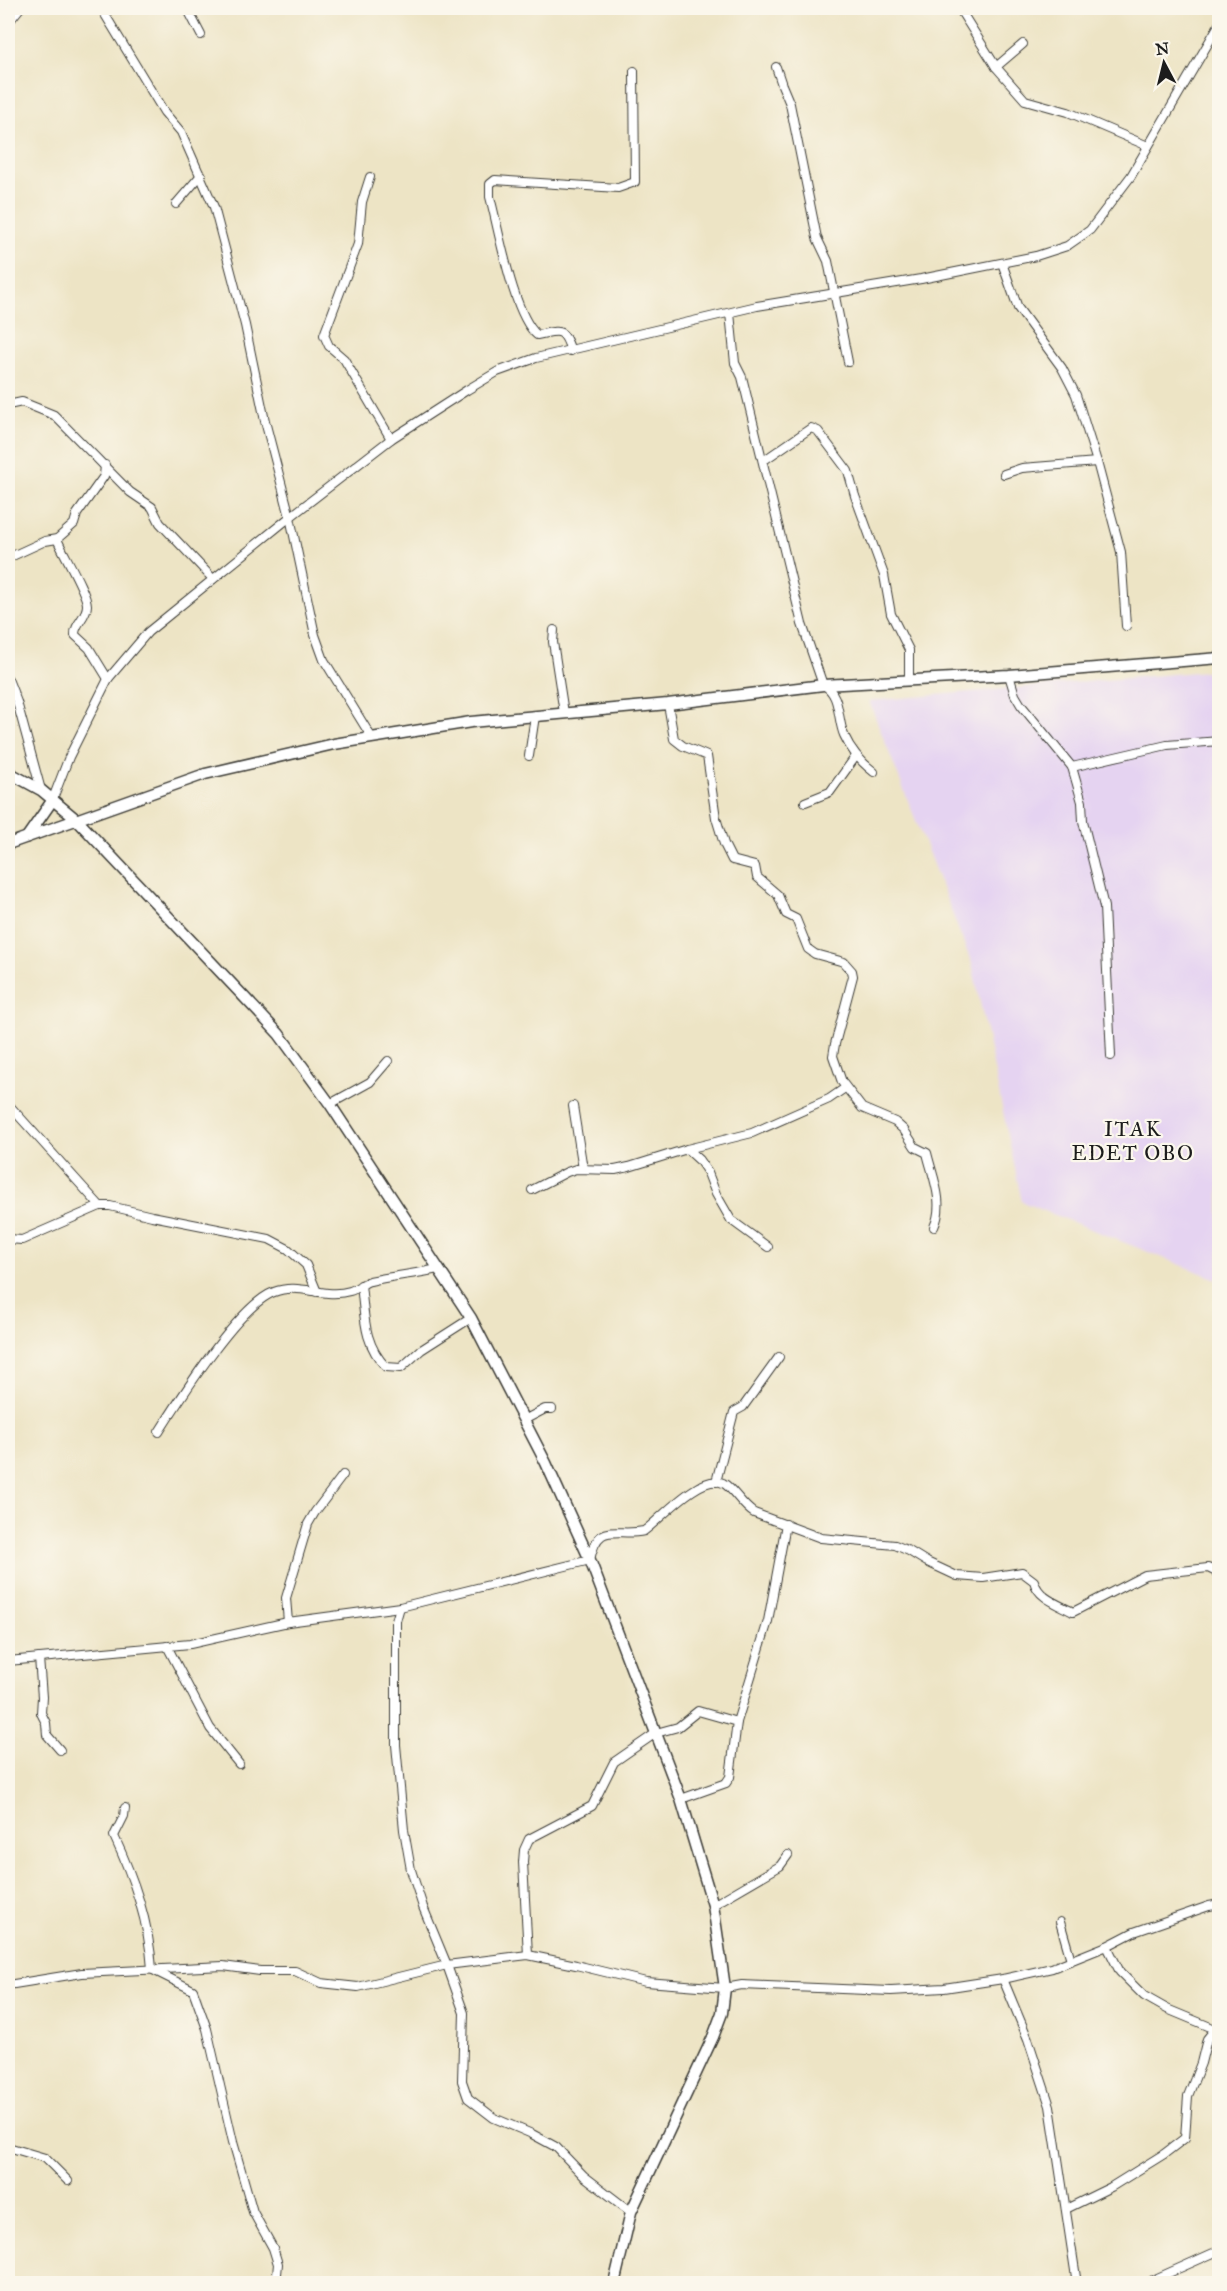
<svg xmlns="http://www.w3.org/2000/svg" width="1227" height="2291" font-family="'IM FELL Great Primer',serif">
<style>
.built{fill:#e5d3f1}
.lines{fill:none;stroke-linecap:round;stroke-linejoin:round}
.minor-casing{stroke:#3b3a35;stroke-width:10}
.tertiary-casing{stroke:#3b3a35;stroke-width:13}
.minor{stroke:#fff;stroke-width:8}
.tertiary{stroke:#fff;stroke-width:10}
.labels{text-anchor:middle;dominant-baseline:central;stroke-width:4.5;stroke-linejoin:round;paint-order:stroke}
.quarter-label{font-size:21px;letter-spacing:1.5px;fill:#1c1c1c;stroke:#fbf7ec}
</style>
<rect width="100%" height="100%" fill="#fbf7ec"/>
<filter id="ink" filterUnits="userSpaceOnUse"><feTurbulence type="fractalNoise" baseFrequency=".0167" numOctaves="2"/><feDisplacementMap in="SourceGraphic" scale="12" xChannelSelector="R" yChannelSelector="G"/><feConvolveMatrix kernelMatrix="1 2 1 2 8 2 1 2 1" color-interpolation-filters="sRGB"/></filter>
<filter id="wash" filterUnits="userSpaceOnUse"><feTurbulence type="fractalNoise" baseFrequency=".008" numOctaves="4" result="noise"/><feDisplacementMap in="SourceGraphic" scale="24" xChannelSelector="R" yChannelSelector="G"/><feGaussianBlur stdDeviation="1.35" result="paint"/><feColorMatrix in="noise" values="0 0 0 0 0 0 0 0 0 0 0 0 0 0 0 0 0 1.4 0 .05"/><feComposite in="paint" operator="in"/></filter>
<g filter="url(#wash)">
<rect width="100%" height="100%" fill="#ede4c5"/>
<!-- built -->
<path class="built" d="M 1219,670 L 1219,1280 L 1022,1202 L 972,964 L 869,701 Z"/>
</g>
<g filter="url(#ink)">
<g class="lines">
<defs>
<g id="minor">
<path d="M 101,8 L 164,112 L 181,132 L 214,207 L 245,325 L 265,421 L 290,517 L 315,635 L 324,660 L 372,738"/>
<path d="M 187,8 L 201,35"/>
<path d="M 959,8 L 996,67 L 1025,100 L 1068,112 L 1148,146"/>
<path d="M 8,23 L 20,8"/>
<path d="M 776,67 L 782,85 L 790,104 L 817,238 L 828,261 L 848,362"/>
<path d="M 996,67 L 1023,44"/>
<path d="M 370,177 L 362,202 L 358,244 L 324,335 L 329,346 L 344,359 L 391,439"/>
<path d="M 176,204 L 201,175"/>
<path d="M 1002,263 L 1018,308 L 1062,368 L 1076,395 L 1097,462 L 1121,552 L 1126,626"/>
<path d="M 730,313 L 735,363 L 742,377 L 746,393 L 802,624 L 823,685 C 841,693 837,719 844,735 C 851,751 861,762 874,772"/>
<path d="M 571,351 C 563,326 559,331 537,335 C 513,315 499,230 490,197 L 490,184 L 495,180 L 618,188 L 635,182 L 634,71"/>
<path d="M 8,405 L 22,402 L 54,415 L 130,492 L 152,507 L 160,523 L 213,579"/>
<path d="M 763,461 L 811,428 L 818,431 L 848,471 L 855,496 L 884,575 L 891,614 L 909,650 L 909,681"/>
<path d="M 1004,474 L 1022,468 L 1097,462"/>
<path d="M 57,539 C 63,553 87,593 87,605 C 87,617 74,624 75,635 L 89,648 L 108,679"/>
<path d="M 8,558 L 45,541 L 57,539 L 74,524 L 77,514 L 104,476 L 105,465"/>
<path d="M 554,630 L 553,642 L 564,713"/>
<path d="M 1009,675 L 1015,695 L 1021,705 L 1072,767 L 1082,802 L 1083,821 L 1104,907 L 1111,1056"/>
<path d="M 8,679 L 17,702 L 41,790"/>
<path d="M 668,704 L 674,739 L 683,746 L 707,756 L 716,818 L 724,844 L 732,860 L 755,866 L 757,877 L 778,895 L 786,914 L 796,919 L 808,949 L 815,954 L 844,962 L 852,971 L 853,976 L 835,1044 L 833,1056 L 842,1082 L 862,1108 L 895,1122 L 904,1130 L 915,1147 L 927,1153 C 933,1178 945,1203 934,1227"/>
<path d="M 529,756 L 535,716"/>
<path d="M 1072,767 L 1167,745 L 1220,741"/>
<path d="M 52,801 L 69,757 L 108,679 L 148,632 L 290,517 L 391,439 L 467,390 L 497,372 L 536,358 L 757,306 L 921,279 L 1036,256 L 1067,246 L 1090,230 L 1131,176 L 1220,23"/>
<path d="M 805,802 L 830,792 L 856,756"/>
<path d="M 8,1104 L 100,1206"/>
<path d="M 330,1104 L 370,1082 L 388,1061"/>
<path d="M 573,1106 L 583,1169"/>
<path d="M 687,1149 L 699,1160 L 708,1173 L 716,1194 L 731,1220 L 768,1247"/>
<path d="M 532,1190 L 567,1172 L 576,1169 L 615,1170 L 629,1167 L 687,1149 L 752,1133 L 829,1099 L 845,1088"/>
<path d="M 8,1239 L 22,1240 L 100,1206 L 110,1206 L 152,1216 L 269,1239 L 288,1249 L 306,1265 L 317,1292"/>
<path d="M 361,1285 C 365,1317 363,1343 386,1367 L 401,1368 L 421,1350 L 471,1318"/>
<path d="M 524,1420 L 545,1409 L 552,1409"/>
<path d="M 159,1432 C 180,1399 239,1305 274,1292 C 299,1282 324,1299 350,1291 C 357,1289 363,1283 370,1281 C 392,1276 415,1274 438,1269"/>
<path d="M 716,1482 L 734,1412 L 743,1407 L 779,1357"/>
<path d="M 400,1607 L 396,1621 L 396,1745 L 404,1830 L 411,1870 L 423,1907 L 447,1965 L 464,2013 L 462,2081 L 468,2098 L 494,2118 L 532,2134 L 556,2147 L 584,2176 L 631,2212"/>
<path d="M 288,1622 L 286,1598 L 308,1524 L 315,1512 L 343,1475"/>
<path d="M 167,1646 L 210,1728 L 239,1764"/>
<path d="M 39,1658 L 42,1697 L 41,1713 L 46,1723 L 47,1735 L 60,1750"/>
<path d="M 8,1661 L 190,1644 L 288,1622 L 400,1607 L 590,1560 C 598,1520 615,1537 644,1531 C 661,1519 700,1473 723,1483 C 733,1488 742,1506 754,1513 L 821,1538 L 895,1545 L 909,1551 L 927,1562 L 957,1576 L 983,1578 L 1022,1572 L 1034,1581 C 1038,1598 1058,1604 1073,1612 L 1145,1575 L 1208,1568 L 1220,1574"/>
<path d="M 681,1799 L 726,1783 L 730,1777 L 737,1722"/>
<path d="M 125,1808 L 124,1816 L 114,1836 C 134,1879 149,1922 152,1969"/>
<path d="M 713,1905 L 780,1866 L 788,1855"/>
<path d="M 1060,1922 L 1071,1960"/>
<path d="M 1107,1946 L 1120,1972 L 1144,1996 L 1167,2009 L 1220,2031"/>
<path d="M 528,1955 L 523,1862 L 524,1850 L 529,1839 L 592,1806 L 614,1762 L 656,1733 L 678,1727 L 698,1711 L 737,1722 L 768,1621 L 786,1524"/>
<path d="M 153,1970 L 193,1990 L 207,2029 L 233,2142 L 253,2212 L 273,2248 L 278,2264 L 276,2284"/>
<path d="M 1003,1979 L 1028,2039 L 1050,2106 L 1077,2284"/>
<path d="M 8,1985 L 82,1973 L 223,1966 L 260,1971 L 295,1971 L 321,1983 L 358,1987 L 447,1965 L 528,1955 L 576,1965 L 646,1982 L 725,1988 L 742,1985 L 891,1991 L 944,1988 L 1003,1979 L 1052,1968 L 1107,1946 L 1134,1932 L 1209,1906 L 1220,1904"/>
<path d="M 8,2147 L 45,2158 L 68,2181"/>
<path d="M 1066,2209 L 1111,2187 L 1164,2154 L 1185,2138 L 1188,2096 L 1201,2063 L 1207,2039 L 1216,2028"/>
<path d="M 1144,2284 L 1220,2250"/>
</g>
<g id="tertiary">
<path d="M 8,772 L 41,790 L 77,820 L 279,1034 L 330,1104 L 471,1318 L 546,1463 L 590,1560 L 681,1799 L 713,1905 L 725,1988 L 722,2013 L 713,2037 L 631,2212 L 614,2284"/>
<path d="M 27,837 L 52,801"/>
<path d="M 8,844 L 205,774 L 334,744 L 471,722 L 668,704 L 823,685 L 1009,675 L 1220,658"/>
</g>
</defs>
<!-- minor casing -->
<use href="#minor" class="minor-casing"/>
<!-- tertiary casing -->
<use href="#tertiary" class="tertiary-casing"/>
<!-- minor -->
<use href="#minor" class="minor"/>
<!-- tertiary -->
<use href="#tertiary" class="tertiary"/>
</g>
</g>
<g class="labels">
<!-- quarter labels -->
<g class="quarter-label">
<text x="1133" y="1129">ITAK<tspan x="1133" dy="24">EDET OBO</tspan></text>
</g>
</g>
<!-- margin -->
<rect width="1227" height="2291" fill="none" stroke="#fbf7ec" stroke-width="30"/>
<!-- north arrow -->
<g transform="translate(1164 63) rotate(353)" stroke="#fbf7ec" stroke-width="4.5" paint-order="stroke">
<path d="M0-4.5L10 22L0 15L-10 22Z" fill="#1c1c1c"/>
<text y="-9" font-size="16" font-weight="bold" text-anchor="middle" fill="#1c1c1c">N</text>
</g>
</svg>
